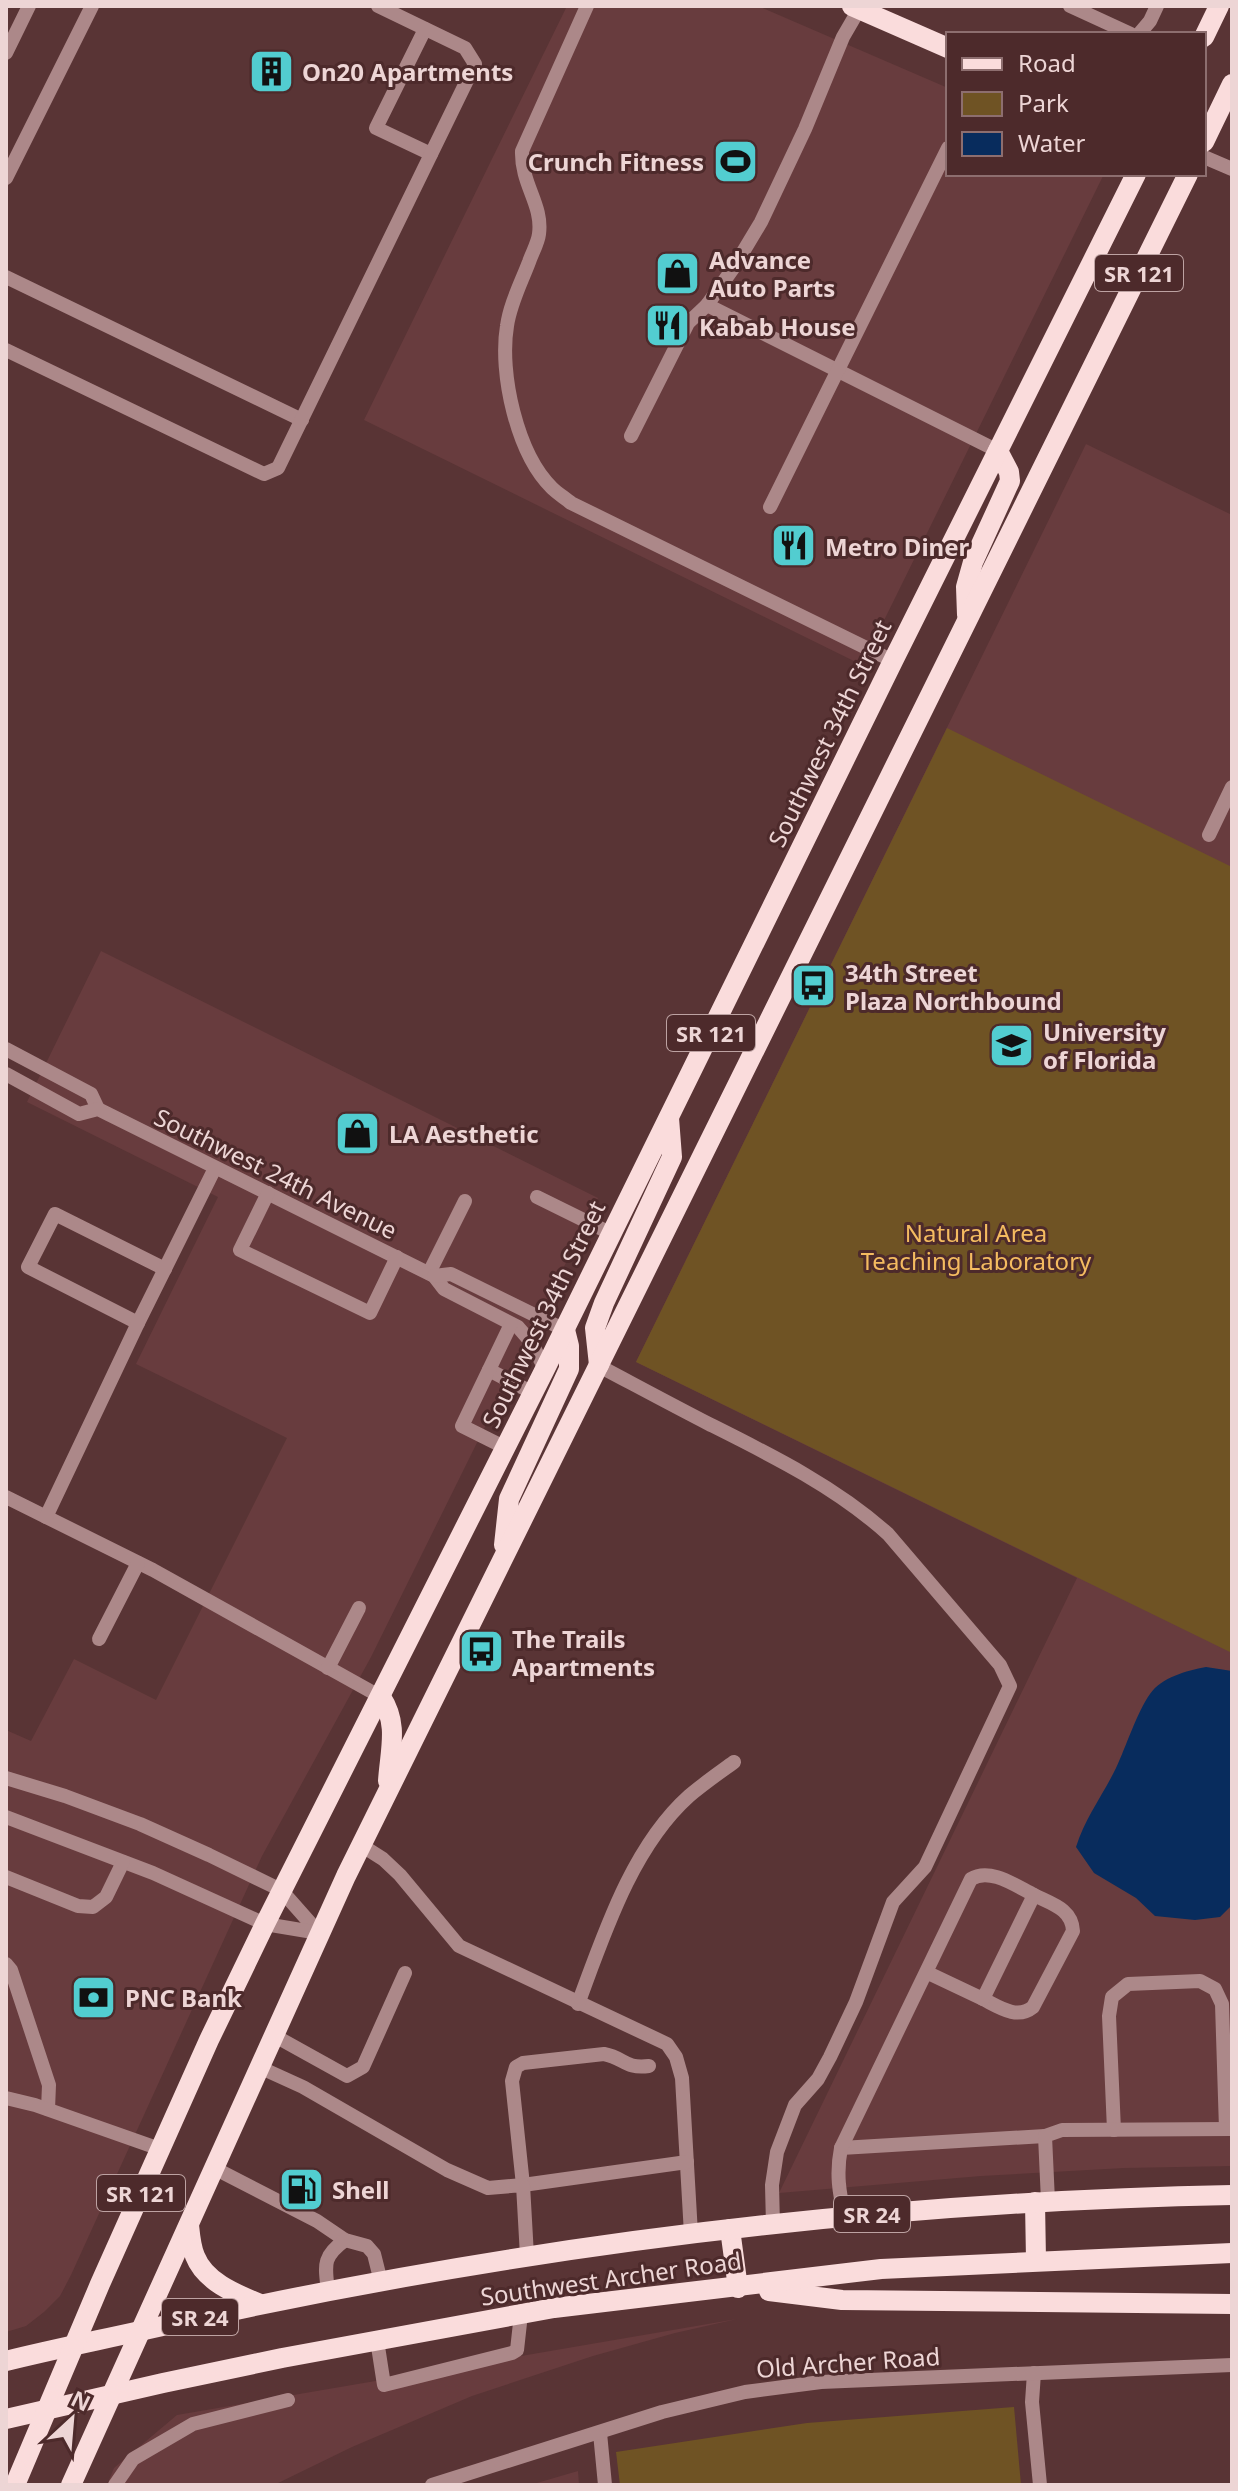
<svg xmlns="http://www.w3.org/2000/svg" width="1238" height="2491" font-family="'Noto Sans',sans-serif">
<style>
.built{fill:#683c3e}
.green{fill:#6f5324}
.water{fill:#082c5d}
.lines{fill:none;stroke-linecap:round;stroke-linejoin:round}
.minor{stroke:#ac8889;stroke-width:14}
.major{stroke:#fadcdc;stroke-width:20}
.labels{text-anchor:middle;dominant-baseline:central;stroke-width:6;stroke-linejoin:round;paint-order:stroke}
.shield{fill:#4d2a2b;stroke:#bda2a2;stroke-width:2}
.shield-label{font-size:22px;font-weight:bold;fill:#edd5d5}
.poi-label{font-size:24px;font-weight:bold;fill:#edd5d5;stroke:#4d2a2b;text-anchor:start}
.street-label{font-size:24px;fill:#edd5d5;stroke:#4d2a2b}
.park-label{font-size:24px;fill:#f4bb60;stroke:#4d2a2b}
</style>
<rect width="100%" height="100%" fill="#593435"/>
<!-- built -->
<g class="built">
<path d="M 567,6 L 758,6 L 948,88 L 948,174 L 1104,174 L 862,665 L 364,420 Z"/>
<path d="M 1086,444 L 1232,515 L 1232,2166 L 1124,2168 L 981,2176 L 779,2193 L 1077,1578 L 636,1362 Z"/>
<path d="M 101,951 L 598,1198 L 371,1657 L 262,1856 L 71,2275 L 60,2296 L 44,2312 L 26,2326 L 6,2332 L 6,1730 L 31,1741 L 74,1659 L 156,1700 L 287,1438 L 136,1364 L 218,1197 L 27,1102 Z"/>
<path d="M 737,2319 L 675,2333 L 593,2356 L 472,2396 L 352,2447 L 274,2485 L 107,2485 L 114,2468 L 177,2415 Z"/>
<path d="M 578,2471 L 579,2485 L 530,2485 Z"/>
</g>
<!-- green -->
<g class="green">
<path d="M 947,728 L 1232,867 L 1232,1653 L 636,1362 Z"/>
<path d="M 1014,2407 L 1021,2485 L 620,2485 L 616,2452 L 807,2423 Z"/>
</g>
<!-- water -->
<path class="water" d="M 1206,1667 L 1232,1671 L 1232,1905 L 1220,1917 L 1195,1920 L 1155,1916 L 1136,1898 L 1094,1873 L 1076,1847 C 1085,1818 1103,1795 1116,1768 C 1126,1747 1137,1712 1150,1694 C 1162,1677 1186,1671 1206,1667 Z"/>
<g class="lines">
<!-- minor -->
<g class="minor">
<path d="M 587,6 L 522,151 C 521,185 543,204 539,234 C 538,243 532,253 529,262 C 521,283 510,304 507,326 C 499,373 517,454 552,488 C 557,493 565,498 571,503 L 893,661"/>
<path d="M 1070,6 L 1131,34"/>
<path d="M 425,29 L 376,128 L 431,154"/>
<path d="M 1139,34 L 1150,21 L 1157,6"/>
<path d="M 6,53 L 29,6"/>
<path d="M 1204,157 L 1232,169"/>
<path d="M 6,178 L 92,6"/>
<path d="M 6,277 L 302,420"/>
<path d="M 707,305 L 998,451"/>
<path d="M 6,350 L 264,474 L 278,468 L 475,64 L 465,48 L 378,6"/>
<path d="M 631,436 L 688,323 L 707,305 L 734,267 L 761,222 L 805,129 L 843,37 L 861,6"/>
<path d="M 770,507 L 948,148"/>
<path d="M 1209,835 L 1232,787"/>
<path d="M 6,1049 L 91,1094 L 98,1109"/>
<path d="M 6,1074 L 79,1114 L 98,1109 L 434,1276 L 444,1289 L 518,1327 L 531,1342 L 545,1369"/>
<path d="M 268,1193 L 240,1250 L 370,1313 L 397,1257"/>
<path d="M 537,1197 L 612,1234"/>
<path d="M 429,1273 L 465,1201"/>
<path d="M 434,1276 L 451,1274 L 565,1330"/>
<path d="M 138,1323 L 28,1267 L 55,1214 L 165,1269"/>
<path d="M 599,1366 C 635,1385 672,1405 709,1424 C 771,1455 836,1487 888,1534 L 1000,1665 L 1010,1686 L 925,1867 L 893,1902 L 856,2002 L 830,2057 L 818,2079 L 795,2105 L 777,2152 L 772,2185 L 773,2225"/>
<path d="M 489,1370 L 533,1393"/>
<path d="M 506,1448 L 462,1426 L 511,1324"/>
<path d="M 6,1497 L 153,1570 L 381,1697"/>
<path d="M 46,1517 L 138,1323 L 215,1168"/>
<path d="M 99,1639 L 138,1563"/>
<path d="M 328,1668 L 359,1608"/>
<path d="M 6,1778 L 65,1796 L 140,1824 L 209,1855 L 281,1890 L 319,1933"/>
<path d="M 6,1817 L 153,1873 L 265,1924 L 319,1933"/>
<path d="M 361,1845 L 383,1859 L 400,1875 L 459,1946 L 667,2044 L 676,2057 L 682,2078 L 691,2234"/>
<path d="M 6,1877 L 78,1906 L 93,1907 L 106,1897 L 123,1862"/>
<path d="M 6,1964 L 11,1970 L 49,2085 L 48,2109"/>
<path d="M 983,1999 C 999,2007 1017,2020 1033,2007 L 1073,1931 C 1072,1909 1052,1904 1034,1895"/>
<path d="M 578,2004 C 604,1934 632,1847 689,1796 C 703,1784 719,1773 734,1762"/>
<path d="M 273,2035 L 347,2076 L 363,2067 L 405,1973"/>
<path d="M 649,2066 C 624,2069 625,2058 604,2054 L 523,2063 L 516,2067 L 512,2081 L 523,2185 L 687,2162"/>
<path d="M 259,2067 L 303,2087 L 447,2170 L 488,2188 L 523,2185 L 527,2256"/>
<path d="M 6,2098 L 35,2105 L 160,2149"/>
<path d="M 1114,2130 L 1109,2016 L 1112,1997 L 1128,1984 L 1200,1981 L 1215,1989 L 1222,2004 L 1226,2129"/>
<path d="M 841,2148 L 1045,2136"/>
<path d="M 214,2168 L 317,2221 L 345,2240 L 367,2246 L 374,2254 L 381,2282"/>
<path d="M 1048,2201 L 1045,2136 L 1062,2130 L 1232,2129"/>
<path d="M 845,2217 C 839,2193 836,2173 841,2148 L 971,1879 C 990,1867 1016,1886 1034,1895 L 983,1999 L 926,1972"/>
<path d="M 328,2291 C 325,2265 322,2257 345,2240"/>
<path d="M 377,2340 L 384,2385 L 512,2353 L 517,2350 L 521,2314"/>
<path d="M 1034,2373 L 1032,2402 L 1040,2485"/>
<path d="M 600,2433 L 605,2485"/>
<path d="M 115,2485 L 133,2459 L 193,2424 L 288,2400"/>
<path d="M 432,2485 L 662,2412 L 745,2392 L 821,2382 L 1232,2365"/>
</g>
<!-- major -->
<g class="major">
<path d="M 852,6 L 948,48"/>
<path d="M 1204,37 L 1219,6"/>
<path d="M 1204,142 L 1232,84"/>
<path d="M 967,615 L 966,587 L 973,562 L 1010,481 L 1009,472 L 998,451"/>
<path d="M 599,1365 L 595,1328 L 604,1303 L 672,1157 L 669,1118"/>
<path d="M 504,1545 L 509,1499 L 569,1369 L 569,1346 L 565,1330"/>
<path d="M 381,1697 C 399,1724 390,1750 388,1781"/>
<path d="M 1035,2202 L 1036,2260"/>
<path d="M 189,2225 C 190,2235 191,2247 195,2256 C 205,2282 236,2294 260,2304"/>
<path d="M 730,2229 L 738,2288"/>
<path d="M 769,2291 L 842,2300 L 1232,2304"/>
<path d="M 6,2361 C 50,2350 95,2341 140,2331 C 498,2249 864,2202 1232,2195"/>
<path d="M 6,2419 L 163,2383 L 282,2358 L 554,2308 L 881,2269 L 1232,2253"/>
<path d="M 15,2485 L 100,2284 L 209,2040 L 265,1924 L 545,1369 L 893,661 L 1136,174"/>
<path d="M 71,2485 L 346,1876 L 1188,174"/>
</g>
</g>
<!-- icons -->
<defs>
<symbol id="building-square" viewBox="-11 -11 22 22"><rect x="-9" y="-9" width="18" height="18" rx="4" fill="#52cdd0" stroke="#4d2a2b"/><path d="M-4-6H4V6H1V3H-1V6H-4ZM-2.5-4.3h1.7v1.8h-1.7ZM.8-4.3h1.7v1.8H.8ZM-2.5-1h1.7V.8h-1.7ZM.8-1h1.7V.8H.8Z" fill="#111"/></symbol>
<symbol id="stadium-square" viewBox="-11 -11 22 22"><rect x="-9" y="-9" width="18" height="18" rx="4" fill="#52cdd0" stroke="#4d2a2b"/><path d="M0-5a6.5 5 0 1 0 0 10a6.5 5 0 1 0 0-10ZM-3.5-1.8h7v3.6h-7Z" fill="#111"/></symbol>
<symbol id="shop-square" viewBox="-11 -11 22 22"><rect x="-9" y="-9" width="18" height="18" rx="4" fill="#52cdd0" stroke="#4d2a2b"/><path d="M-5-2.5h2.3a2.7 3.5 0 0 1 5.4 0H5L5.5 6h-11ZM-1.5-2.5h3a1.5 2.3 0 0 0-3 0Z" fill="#111"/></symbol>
<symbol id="restaurant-square" viewBox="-11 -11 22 22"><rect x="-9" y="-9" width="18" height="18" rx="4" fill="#52cdd0" stroke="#4d2a2b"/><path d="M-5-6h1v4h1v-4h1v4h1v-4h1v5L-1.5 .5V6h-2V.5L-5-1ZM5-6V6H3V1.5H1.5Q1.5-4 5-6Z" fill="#111"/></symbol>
<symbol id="bus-square" viewBox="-11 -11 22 22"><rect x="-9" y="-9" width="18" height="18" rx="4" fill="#52cdd0" stroke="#4d2a2b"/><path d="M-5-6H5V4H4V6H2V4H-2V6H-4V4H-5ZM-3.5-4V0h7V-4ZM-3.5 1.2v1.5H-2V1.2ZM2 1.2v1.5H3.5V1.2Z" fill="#111"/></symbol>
<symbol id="university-square" viewBox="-11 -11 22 22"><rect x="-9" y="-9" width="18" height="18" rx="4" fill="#52cdd0" stroke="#4d2a2b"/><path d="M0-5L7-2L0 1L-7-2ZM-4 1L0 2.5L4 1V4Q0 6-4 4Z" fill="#111"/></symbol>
<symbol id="bank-square" viewBox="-11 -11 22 22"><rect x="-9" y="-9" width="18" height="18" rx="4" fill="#52cdd0" stroke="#4d2a2b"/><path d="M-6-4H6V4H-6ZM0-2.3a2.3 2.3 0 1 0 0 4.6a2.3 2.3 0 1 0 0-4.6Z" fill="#111"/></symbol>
<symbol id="fuel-square" viewBox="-11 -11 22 22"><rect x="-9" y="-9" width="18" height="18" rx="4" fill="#52cdd0" stroke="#4d2a2b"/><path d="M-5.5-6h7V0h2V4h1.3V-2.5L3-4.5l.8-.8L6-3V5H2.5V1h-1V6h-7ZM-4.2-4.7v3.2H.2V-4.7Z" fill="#111"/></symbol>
</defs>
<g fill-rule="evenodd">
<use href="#building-square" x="246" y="46" width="51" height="51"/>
<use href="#stadium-square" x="710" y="136" width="51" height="51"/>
<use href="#shop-square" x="652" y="248" width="51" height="51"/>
<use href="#restaurant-square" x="642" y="300" width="51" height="51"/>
<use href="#restaurant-square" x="768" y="520" width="51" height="51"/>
<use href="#bus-square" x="788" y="960" width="51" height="51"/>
<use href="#university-square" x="986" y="1020" width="51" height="51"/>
<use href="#shop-square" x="332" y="1108" width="51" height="51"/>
<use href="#bus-square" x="456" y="1626" width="51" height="51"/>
<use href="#bank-square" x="68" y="1972" width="51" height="51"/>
<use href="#fuel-square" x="276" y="2164" width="51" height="51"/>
</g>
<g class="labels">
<!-- shield labels -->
<g class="shield">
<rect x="1095" y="255" width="88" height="36" rx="6"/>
<rect x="667" y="1015" width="88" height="36" rx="6"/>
<rect x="97" y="2175" width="88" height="36" rx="6"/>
<rect x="834" y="2196" width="76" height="36" rx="6"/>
<rect x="162" y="2299" width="76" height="36" rx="6"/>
</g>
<g class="shield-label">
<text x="1139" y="273">SR 121</text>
<text x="711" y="1033">SR 121</text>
<text x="141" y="2193">SR 121</text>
<text x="872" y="2214">SR 24</text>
<text x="200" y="2317">SR 24</text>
</g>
<!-- poi labels -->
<g class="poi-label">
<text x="302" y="71">On20 Apartments</text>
<text x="704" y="161" text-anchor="end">Crunch Fitness</text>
<text x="709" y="259">Advance<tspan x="709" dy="28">Auto Parts</tspan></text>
<text x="699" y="326">Kabab House</text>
<text x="825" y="546">Metro Diner</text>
<text x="845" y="972">34th Street<tspan x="845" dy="28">Plaza Northbound</tspan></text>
<text x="1043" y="1031">University<tspan x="1043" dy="28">of Florida</tspan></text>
<text x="389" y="1133">LA Aesthetic</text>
<text x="512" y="1638">The Trails<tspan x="512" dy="28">Apartments</tspan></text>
<text x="125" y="1997">PNC Bank</text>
<text x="332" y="2189">Shell</text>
</g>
<!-- street labels -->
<g class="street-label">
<text transform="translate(829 733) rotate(-64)">Southwest 34th Street</text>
<text transform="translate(276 1173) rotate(26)">Southwest 24th Avenue</text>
<text transform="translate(543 1314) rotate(-64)">Southwest 34th Street</text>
<text transform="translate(611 2278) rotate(-8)">Southwest Archer Road</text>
<text transform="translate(848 2362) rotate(-4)">Old Archer Road</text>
</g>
<!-- park labels -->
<g class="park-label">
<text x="976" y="1232">Natural Area<tspan x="976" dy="28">Teaching Laboratory</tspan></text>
</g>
</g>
<!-- border -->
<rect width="1238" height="2491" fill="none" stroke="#edd5d5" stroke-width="16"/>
<!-- legend -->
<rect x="946" y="32" width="260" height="144" fill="#4d2a2b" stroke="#8d6e6f" stroke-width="2"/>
<rect x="962" y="58" width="40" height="12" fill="#fadcdc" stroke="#8d6e6f" stroke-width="2"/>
<text x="1018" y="72" font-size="24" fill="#edd5d5">Road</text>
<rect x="962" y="92" width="40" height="24" fill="#6f5324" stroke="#8d6e6f" stroke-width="2"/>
<text x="1018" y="112" font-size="24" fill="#edd5d5">Park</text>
<rect x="962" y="132" width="40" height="24" fill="#082c5d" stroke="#8d6e6f" stroke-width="2"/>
<text x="1018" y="152" font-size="24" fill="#edd5d5">Water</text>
<!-- north arrow -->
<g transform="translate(72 2419) rotate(26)" stroke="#4d2a2b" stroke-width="6" paint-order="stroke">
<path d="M0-6L14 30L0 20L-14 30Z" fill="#edd5d5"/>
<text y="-12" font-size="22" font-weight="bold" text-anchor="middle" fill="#edd5d5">N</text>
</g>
</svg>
